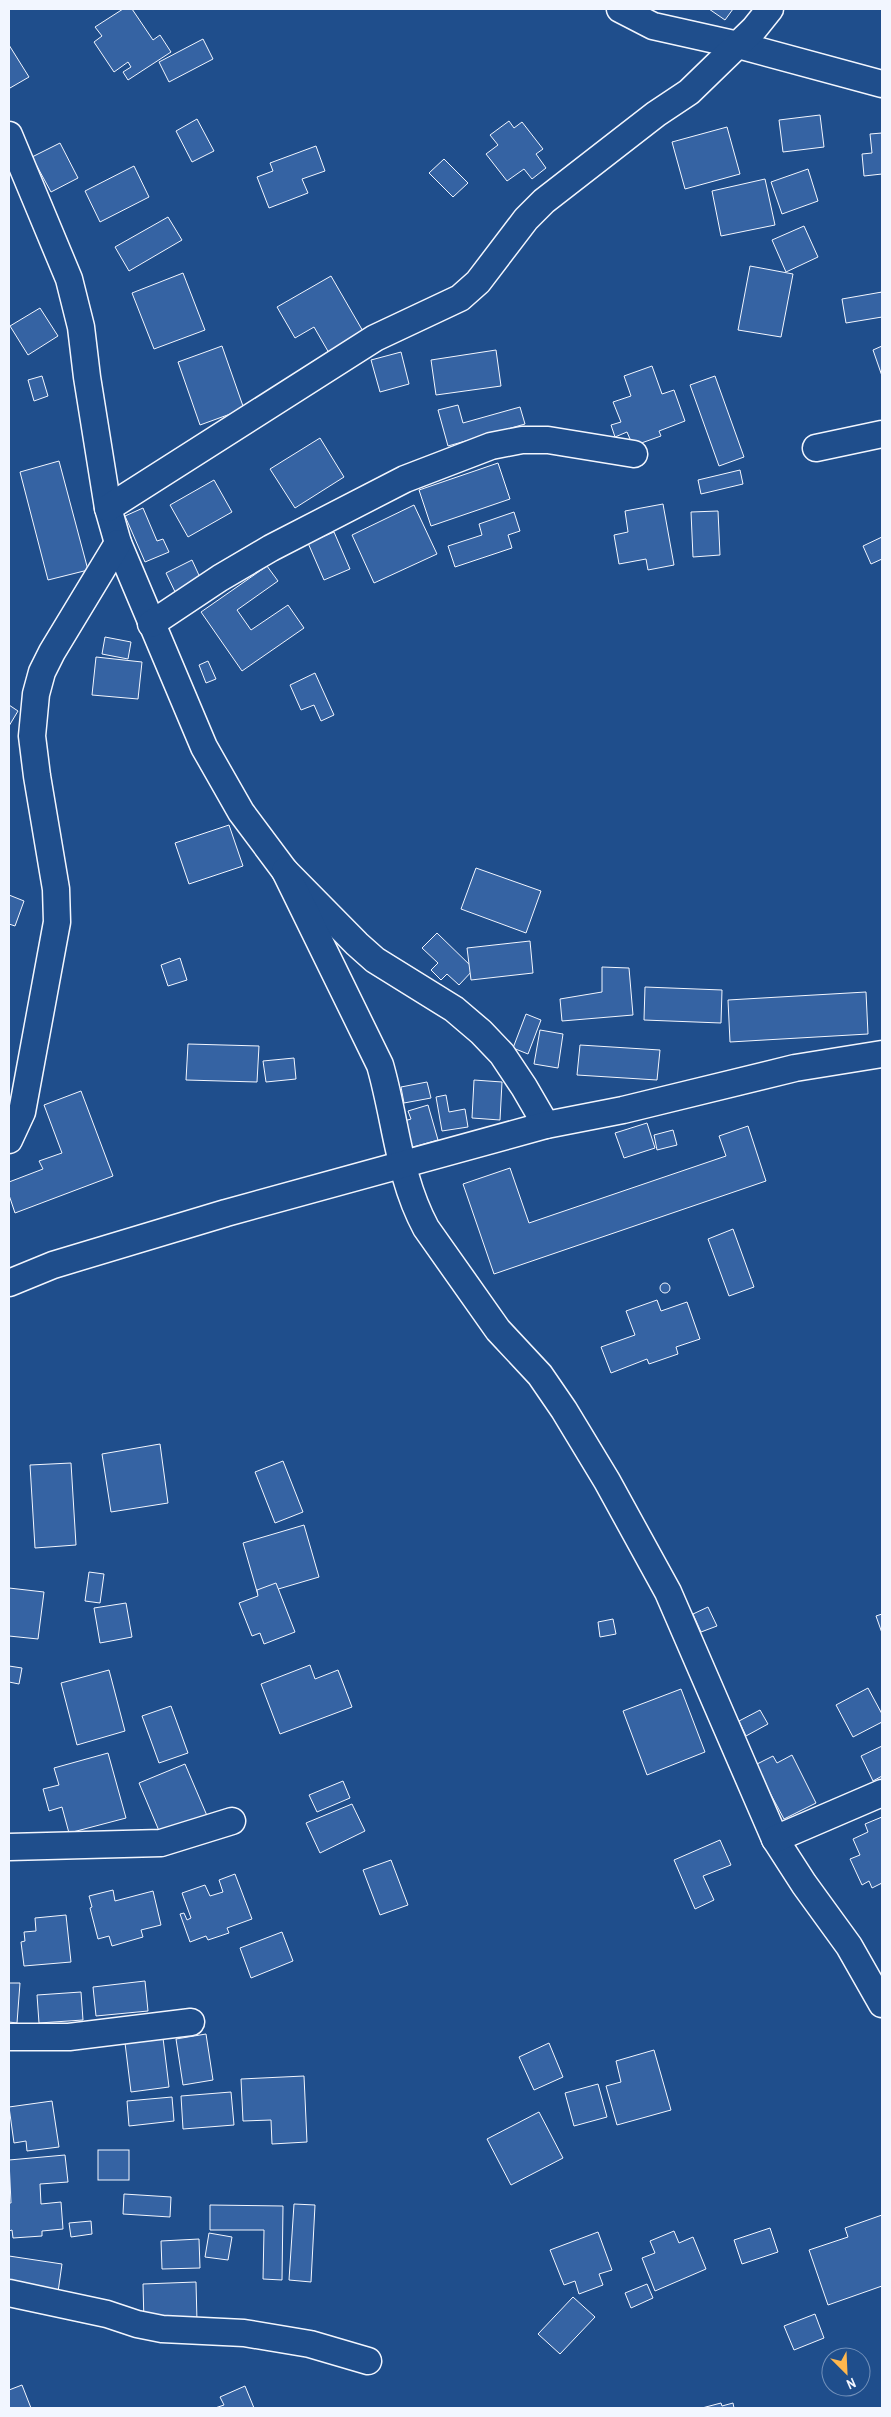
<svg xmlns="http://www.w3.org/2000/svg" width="891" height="2417" font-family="'Archivo Narrow',sans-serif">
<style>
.building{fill:#3563a3;stroke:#f2f6ff}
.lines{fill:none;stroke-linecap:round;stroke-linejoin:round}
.minor-casing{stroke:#f2f6ff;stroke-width:29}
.minor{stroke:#1f4e8c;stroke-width:26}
</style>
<rect width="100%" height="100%" fill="#1f4e8c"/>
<!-- building -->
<g class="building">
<path d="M 123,9 L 132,9 L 153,40 L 160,35 L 171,52 L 128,80 L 123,72 L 131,67 L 128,62 L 114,72 L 94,42 L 102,36 L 95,27 Z"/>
<path d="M 709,9 L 733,9 L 725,20 Z"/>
<path d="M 203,39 L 213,59 L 169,82 L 159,62 Z"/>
<path d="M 9,45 L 29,77 L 10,88 L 9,86 Z"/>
<path d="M 820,115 L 824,147 L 783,152 L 779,120 Z"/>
<path d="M 197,119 L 214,151 L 192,162 L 176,131 Z"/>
<path d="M 509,121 L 514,128 L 522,122 L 543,149 L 536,154 L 546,168 L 532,179 L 524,169 L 507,181 L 486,154 L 498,145 L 490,135 Z"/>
<path d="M 727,127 L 740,174 L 685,189 L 672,142 Z"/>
<path d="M 882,133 L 882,174 L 864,176 L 862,154 L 872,153 L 870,134 Z"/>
<path d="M 60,143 L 78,178 L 51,192 L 32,157 Z"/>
<path d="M 316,146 L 325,171 L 302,179 L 308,193 L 269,208 L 257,177 L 273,171 L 270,163 Z"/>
<path d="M 444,159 L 468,183 L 453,197 L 429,173 Z"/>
<path d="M 134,166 L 149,197 L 100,222 L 85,191 Z"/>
<path d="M 808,169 L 818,201 L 782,214 L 771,182 Z"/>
<path d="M 765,179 L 775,225 L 721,236 L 712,191 Z"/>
<path d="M 168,217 L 182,240 L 129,271 L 115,247 Z"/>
<path d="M 804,226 L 818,257 L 786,272 L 772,240 Z"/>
<path d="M 750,266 L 793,274 L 781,337 L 738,330 Z"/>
<path d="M 183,273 L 205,330 L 154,349 L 132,293 Z"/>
<path d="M 331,276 L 364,333 L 329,353 L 314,327 L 295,338 L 277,307 Z"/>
<path d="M 882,292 L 882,317 L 846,323 L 842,299 Z"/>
<path d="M 40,308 L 58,336 L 28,355 L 10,326 Z"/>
<path d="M 222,346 L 244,409 L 200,425 L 178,362 Z"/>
<path d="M 882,346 L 882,376 L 873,350 Z"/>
<path d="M 496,350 L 501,386 L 436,395 L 431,360 Z"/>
<path d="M 401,352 L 409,384 L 380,392 L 371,360 Z"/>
<path d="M 652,366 L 662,394 L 674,390 L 685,421 L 659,431 L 661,436 L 633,446 L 627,432 L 615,437 L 611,425 L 621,422 L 613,402 L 631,396 L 624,376 Z"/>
<path d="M 42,376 L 48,396 L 34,401 L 28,380 Z"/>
<path d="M 715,376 L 744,457 L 719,466 L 690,385 Z"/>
<path d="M 458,405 L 463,423 L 520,407 L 525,424 L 448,446 L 438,410 Z"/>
<path d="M 320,438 L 344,477 L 295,508 L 270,469 Z"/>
<path d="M 59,461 L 88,570 L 48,580 L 20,472 Z"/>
<path d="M 498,463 L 510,499 L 431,526 L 419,490 Z"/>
<path d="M 740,470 L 743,484 L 701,494 L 698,480 Z"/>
<path d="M 214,480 L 232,512 L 188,537 L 170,505 Z"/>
<path d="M 663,504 L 674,565 L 648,570 L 646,559 L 619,564 L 614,535 L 628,532 L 625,511 Z"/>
<path d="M 414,505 L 437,554 L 374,583 L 352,535 Z"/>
<path d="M 143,508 L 157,541 L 163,539 L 169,552 L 145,562 L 125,516 Z"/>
<path d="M 718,511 L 720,555 L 693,557 L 691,512 Z"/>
<path d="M 514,512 L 520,531 L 508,535 L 512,548 L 455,567 L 448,546 L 482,535 L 479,524 Z"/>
<path d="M 334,532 L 350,569 L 324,580 L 308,543 Z"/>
<path d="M 882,537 L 882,559 L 871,564 L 863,546 Z"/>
<path d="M 192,560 L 203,584 L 177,596 L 166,573 Z"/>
<path d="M 267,566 L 278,581 L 237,610 L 251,630 L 288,605 L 304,628 L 242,671 L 201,612 Z"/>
<path d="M 105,637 L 131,642 L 128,659 L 102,654 Z"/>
<path d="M 96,657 L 142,662 L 138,699 L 92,695 Z"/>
<path d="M 208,661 L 216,679 L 206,683 L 199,665 Z"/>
<path d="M 315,673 L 334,715 L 321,721 L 314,705 L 301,710 L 290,685 Z"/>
<path d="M 9,705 L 18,711 L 9,726 Z"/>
<path d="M 229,825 L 243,866 L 189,884 L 175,843 Z"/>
<path d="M 476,868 L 541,891 L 526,933 L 461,909 Z"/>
<path d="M 9,895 L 24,901 L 15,926 L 9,924 Z"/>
<path d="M 437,933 L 474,969 L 459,985 L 447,974 L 441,980 L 431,970 L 438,963 L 422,948 Z"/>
<path d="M 530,941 L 533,973 L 471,980 L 467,948 Z"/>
<path d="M 180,958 L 187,980 L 168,986 L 161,965 Z"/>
<path d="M 602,967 L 629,968 L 633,1015 L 562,1021 L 560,999 L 602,992 Z"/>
<path d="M 645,987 L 722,990 L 721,1023 L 644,1020 Z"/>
<path d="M 866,992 L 868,1034 L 730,1042 L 728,1000 Z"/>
<path d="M 526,1014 L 541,1020 L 528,1054 L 513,1048 Z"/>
<path d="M 540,1030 L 563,1034 L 558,1068 L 534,1064 Z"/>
<path d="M 188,1044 L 259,1046 L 257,1082 L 186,1080 Z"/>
<path d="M 580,1045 L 660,1050 L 657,1080 L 577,1075 Z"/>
<path d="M 294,1058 L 296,1079 L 266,1082 L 263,1061 Z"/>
<path d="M 474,1080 L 502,1082 L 500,1120 L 472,1118 Z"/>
<path d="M 427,1082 L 431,1098 L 404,1103 L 401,1087 Z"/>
<path d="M 81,1091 L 113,1176 L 15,1213 L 9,1195 L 9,1182 L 43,1169 L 39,1161 L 62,1153 L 44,1105 Z"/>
<path d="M 446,1095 L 449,1112 L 465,1109 L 468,1127 L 442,1131 L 436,1097 Z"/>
<path d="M 428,1105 L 438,1140 L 406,1149 L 398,1123 L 411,1119 L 408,1111 Z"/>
<path d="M 647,1123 L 655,1148 L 624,1158 L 615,1133 Z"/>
<path d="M 748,1126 L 766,1181 L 494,1274 L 463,1184 L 510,1168 L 529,1223 L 726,1156 L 719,1136 Z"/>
<path d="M 673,1130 L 677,1145 L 657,1150 L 654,1135 Z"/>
<path d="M 733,1229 L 754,1287 L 729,1296 L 708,1239 Z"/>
<circle cx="665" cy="1288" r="5"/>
<path d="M 657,1300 L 661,1311 L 687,1302 L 700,1339 L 676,1347 L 678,1354 L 649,1364 L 647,1359 L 611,1373 L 601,1347 L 635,1335 L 626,1311 Z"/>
<path d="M 160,1444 L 168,1503 L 111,1512 L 102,1454 Z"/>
<path d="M 283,1461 L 303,1512 L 275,1523 L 255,1472 Z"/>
<path d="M 71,1463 L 76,1545 L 35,1548 L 30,1465 Z"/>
<path d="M 304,1525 L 319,1577 L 258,1595 L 243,1543 Z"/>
<path d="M 89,1572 L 104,1574 L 100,1603 L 85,1601 Z"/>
<path d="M 276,1583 L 295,1632 L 264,1644 L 260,1633 L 252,1636 L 239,1603 L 258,1596 L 257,1590 Z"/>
<path d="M 9,1588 L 44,1592 L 38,1639 L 9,1636 Z"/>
<path d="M 126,1603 L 132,1637 L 100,1643 L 94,1608 Z"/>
<path d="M 708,1607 L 717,1626 L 701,1632 L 693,1614 Z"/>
<path d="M 882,1614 L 882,1633 L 876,1616 Z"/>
<path d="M 613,1619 L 616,1634 L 600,1637 L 598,1622 Z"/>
<path d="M 310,1665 L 315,1679 L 338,1670 L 352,1707 L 280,1734 L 261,1684 Z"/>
<path d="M 9,1666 L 22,1668 L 19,1684 L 9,1682 Z"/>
<path d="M 109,1670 L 125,1731 L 77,1745 L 61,1683 Z"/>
<path d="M 868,1688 L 882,1714 L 882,1722 L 853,1737 L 836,1705 Z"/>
<path d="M 681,1689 L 705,1752 L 647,1775 L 623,1711 Z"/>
<path d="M 171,1706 L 188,1753 L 159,1763 L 142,1716 Z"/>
<path d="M 760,1710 L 768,1724 L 746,1736 L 739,1721 Z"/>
<path d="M 882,1746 L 882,1776 L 873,1781 L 861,1756 Z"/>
<path d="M 108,1753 L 126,1818 L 69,1833 L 62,1807 L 49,1811 L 43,1789 L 59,1785 L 54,1768 Z"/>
<path d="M 792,1755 L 816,1803 L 784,1819 L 755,1765 L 773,1756 L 777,1763 Z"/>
<path d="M 185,1764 L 208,1818 L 162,1838 L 139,1783 Z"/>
<path d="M 343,1781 L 350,1798 L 317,1812 L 309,1795 Z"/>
<path d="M 352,1804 L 365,1831 L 320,1853 L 306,1823 Z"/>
<path d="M 882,1817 L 882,1883 L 872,1888 L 869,1881 L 862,1885 L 850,1859 L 860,1855 L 853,1839 L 868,1832 L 865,1824 Z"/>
<path d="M 720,1840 L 731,1865 L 703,1876 L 714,1900 L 695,1909 L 674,1860 Z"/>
<path d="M 391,1860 L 408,1905 L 380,1915 L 363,1870 Z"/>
<path d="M 235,1874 L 252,1919 L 227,1928 L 229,1933 L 208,1940 L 206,1936 L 190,1942 L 180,1914 L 184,1913 L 187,1920 L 191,1918 L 182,1893 L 205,1885 L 210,1896 L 223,1892 L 219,1880 Z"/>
<path d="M 113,1890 L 115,1901 L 153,1891 L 161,1925 L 141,1930 L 143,1937 L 112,1946 L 109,1936 L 98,1939 L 90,1908 L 92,1907 L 89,1896 Z"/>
<path d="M 66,1915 L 71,1962 L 24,1966 L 21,1942 L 25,1941 L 24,1932 L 36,1931 L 35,1918 Z"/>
<path d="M 282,1932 L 293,1961 L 251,1978 L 240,1948 Z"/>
<path d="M 145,1981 L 148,2011 L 96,2016 L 93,1987 Z"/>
<path d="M 9,1983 L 20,1983 L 17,2023 L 9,2022 Z"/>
<path d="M 81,1992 L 83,2020 L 39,2023 L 37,1995 Z"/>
<path d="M 206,2034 L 213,2080 L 183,2085 L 176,2039 Z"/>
<path d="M 163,2038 L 169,2087 L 131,2092 L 125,2043 Z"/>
<path d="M 549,2043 L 563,2077 L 534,2090 L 519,2057 Z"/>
<path d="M 654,2050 L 671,2110 L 617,2125 L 606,2086 L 621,2082 L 616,2061 Z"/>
<path d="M 304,2076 L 307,2142 L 272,2144 L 271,2120 L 243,2121 L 241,2079 Z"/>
<path d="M 598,2084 L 607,2117 L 574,2126 L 565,2093 Z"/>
<path d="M 231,2092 L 234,2125 L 183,2129 L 181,2096 Z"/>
<path d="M 172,2097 L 174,2121 L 129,2126 L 127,2101 Z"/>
<path d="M 52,2101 L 59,2147 L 27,2151 L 26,2141 L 14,2143 L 9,2107 Z"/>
<path d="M 539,2112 L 563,2158 L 511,2185 L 487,2139 Z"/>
<rect x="98" y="2150" width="31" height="30"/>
<path d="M 65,2155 L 68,2182 L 40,2184 L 41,2204 L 61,2202 L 63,2229 L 42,2231 L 42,2236 L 13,2238 L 12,2230 L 9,2231 L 9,2203 L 11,2203 L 9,2160 Z"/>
<path d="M 124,2194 L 171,2197 L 170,2217 L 123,2214 Z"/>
<path d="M 294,2204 L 315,2205 L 311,2282 L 289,2280 Z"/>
<path d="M 210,2205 L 283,2206 L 282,2280 L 263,2279 L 264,2230 L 210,2230 Z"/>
<path d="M 882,2215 L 882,2286 L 828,2305 L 809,2250 L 848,2237 L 845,2228 Z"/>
<path d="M 91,2221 L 92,2234 L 71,2237 L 69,2223 Z"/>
<path d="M 770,2228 L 778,2252 L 742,2264 L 734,2240 Z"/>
<path d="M 674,2231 L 679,2243 L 693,2237 L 706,2269 L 655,2291 L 642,2258 L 655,2253 L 650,2241 Z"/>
<path d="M 598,2232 L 612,2270 L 599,2274 L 603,2285 L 579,2294 L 575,2281 L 564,2285 L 550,2250 Z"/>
<path d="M 209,2233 L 232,2237 L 228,2260 L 205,2257 Z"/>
<path d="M 199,2239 L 200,2268 L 162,2269 L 161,2241 Z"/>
<path d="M 9,2256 L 62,2264 L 58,2292 L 9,2285 Z"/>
<path d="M 196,2282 L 197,2321 L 144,2323 L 143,2284 Z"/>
<path d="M 647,2284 L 653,2298 L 631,2308 L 625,2293 Z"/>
<path d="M 573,2297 L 595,2317 L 560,2354 L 538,2334 Z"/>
<path d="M 815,2314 L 824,2338 L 794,2350 L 784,2326 Z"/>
<path d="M 22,2385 L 31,2408 L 9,2408 L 9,2390 Z"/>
<path d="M 245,2386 L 254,2408 L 215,2408 L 224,2405 L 220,2397 Z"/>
<path d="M 721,2403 L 722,2406 L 733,2403 L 734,2408 L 702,2408 Z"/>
</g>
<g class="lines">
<defs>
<g id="minor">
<path d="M 620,9 L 653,26 L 738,45 L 882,84"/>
<path d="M 9,135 L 69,279 L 81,327 L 87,377 L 108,508 L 118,543 L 204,747 L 241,812 L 285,871 L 357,944 L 375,960 L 454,1009 L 481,1032 L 502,1054 L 524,1087 L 546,1125"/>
<path d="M 816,448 L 882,434"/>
<path d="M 108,508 L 375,338 L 460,298 L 478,282 L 526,219 L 544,201 L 656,114 L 689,92 L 754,29 L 770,9"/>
<path d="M 151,624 L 220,578 L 271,548 L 405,479 L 491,446 L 522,440 L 548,440 L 634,454"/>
<path d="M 285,871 L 380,1065 C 396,1120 398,1176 426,1228 L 498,1330 L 540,1375 L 564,1410 L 607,1481 L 668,1592 L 775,1839 L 804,1884 L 849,1946 L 882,2004"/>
<path d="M 9,1140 L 22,1112 L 57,922 L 56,889 L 37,776 L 32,736 L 36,694 L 42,672 L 52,652 L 118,543"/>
<path d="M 9,1283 L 53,1265 L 226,1213 L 546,1125 L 623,1110 L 795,1068 L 882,1054"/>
<path d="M 775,1839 L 882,1793"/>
<path d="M 9,1847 L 161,1843 L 232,1821"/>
<path d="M 9,2037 L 69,2037 L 191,2022"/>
<path d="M 9,2293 L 107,2314 L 137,2324 L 162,2329 L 244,2333 L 310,2344 L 368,2361"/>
</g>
</defs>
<!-- minor casing -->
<use href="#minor" class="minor-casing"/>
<!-- minor -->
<use href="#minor" class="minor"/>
</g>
<!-- border -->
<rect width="891" height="2417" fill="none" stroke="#f2f6ff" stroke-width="20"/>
<!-- north arrow -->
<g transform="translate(846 2372) rotate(156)"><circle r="24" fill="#1f4e8c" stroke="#7391ba"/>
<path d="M0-4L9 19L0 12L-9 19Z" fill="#ffb74d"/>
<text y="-8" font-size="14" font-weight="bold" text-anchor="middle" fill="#f2f6ff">N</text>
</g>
</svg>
